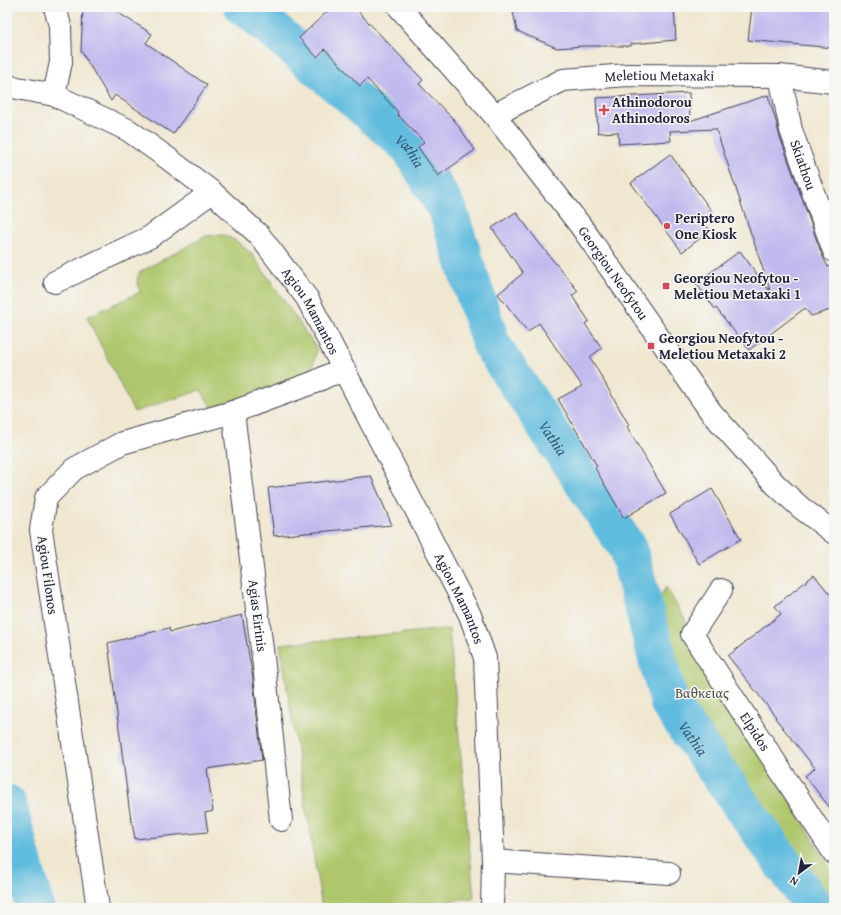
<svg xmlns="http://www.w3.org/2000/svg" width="841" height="915" font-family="'Gentium Book Plus',serif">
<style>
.green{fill:#afc76c;stroke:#687454}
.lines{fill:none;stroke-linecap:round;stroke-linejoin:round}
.river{stroke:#61bcde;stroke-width:39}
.building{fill:#c1baee}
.minor-casing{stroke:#414051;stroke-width:24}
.tertiary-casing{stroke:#414051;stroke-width:24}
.minor{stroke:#fff;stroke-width:22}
.tertiary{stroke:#fff;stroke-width:22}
.poi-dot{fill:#d1495b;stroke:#f6f6f2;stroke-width:1.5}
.labels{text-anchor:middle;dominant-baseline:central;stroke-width:3;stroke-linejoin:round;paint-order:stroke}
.street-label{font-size:14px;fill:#22223b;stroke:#f6f6f2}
.poi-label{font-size:14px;font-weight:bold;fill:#22223b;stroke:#f6f6f2;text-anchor:start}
.park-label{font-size:14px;fill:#4c544a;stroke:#f6f6f2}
.water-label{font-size:15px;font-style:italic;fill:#385874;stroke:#f6f6f2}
</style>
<rect width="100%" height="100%" fill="#f6f6f2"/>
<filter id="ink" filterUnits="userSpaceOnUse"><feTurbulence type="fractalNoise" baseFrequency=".025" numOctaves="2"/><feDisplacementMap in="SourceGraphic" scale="8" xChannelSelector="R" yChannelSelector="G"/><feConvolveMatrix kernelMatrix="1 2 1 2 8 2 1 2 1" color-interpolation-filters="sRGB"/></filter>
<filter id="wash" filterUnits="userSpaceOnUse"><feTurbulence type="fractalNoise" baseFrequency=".012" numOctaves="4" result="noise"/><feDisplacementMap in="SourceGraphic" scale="16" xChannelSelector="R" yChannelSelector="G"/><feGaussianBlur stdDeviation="0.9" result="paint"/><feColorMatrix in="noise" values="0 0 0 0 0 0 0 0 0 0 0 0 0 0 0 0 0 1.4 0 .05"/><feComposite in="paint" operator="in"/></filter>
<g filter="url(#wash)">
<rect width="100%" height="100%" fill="#f0e7d0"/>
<!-- green -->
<g class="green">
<path d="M 223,235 L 235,240 L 252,254 L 317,349 L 313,365 L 301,383 L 211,407 L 201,390 L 134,412 L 87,317 L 140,292 L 137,280 L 140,272 L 206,236 Z"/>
<path d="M 666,587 L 834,875 L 834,908 L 815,908 L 681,703 L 653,610 Z"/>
<path d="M 449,629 L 474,898 L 387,908 L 322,908 L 280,644 Z"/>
</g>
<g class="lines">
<!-- river -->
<g class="river">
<path id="s1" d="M 243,7 L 251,11 L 410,147 L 448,211 L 491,344 L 628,549 L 670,705 L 815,908"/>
<path d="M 7,804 L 35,908"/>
</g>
</g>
<g id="blocks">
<!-- building -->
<g class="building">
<path d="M 83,7 L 109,7 L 152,34 L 146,43 L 207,85 L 173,134 L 115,95 L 111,101 L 81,51 Z"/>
<path d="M 332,7 L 354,7 L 423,80 L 419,84 L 455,121 L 475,150 L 438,176 L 418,147 L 424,142 L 397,114 L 398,112 L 367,79 L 360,86 L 325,49 L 317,57 L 299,38 Z"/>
<path d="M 512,7 L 674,7 L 676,40 L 631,44 L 631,46 L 584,46 L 557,48 L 517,31 Z"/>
<path d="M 752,7 L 834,7 L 834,48 L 748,40 Z"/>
<path d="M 689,93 L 690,121 L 768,95 L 776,121 L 779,134 L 822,255 L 828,267 L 834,264 L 834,309 L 811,316 L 805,308 L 749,350 L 716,308 L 715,309 L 696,283 L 740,251 L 771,293 L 716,129 L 670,131 L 671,141 L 619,144 L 618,132 L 598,133 L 596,98 Z"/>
<path d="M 670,154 L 713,213 L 703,221 L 710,231 L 682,252 L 631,183 Z"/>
<path d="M 516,212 L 539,243 L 578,291 L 572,296 L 589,321 L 585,324 L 602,348 L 590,357 L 629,425 L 627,427 L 666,493 L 624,518 L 595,468 L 597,466 L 558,399 L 582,386 L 539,323 L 528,332 L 498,294 L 523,273 L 492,228 Z"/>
<path d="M 371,476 L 392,525 L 274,536 L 268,488 Z"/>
<path d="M 712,489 L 741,539 L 699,564 L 670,514 Z"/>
<path d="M 814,575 L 834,599 L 834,813 L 805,776 L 815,768 L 775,718 L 776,717 L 728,656 L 781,614 L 775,606 Z"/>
<path d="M 242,615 L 252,673 L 262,760 L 207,769 L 213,811 L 205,813 L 208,832 L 135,839 L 129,807 L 108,643 L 169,628 L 170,632 Z"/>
</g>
</g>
</g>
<g filter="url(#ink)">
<use href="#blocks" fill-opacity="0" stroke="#414051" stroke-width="1"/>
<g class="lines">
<defs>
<g id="minor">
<path id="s2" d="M 780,76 L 791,130 L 834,251"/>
<path id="s3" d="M 7,86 L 54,95 L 128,130 L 166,157 L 212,192 L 259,235 L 307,298 L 470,615 L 485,658 L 493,861 L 492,908"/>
<path d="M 54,95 L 61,62 L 60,26 L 55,7"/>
<path id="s4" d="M 494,115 L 563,80 L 627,75 L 780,76 L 834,82"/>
<path d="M 55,282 L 150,237 L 212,192"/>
<path id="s5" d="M 233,412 L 265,674 L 281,820"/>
<path id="s6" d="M 721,590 L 692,634 L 834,853"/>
<path d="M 493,861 L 669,873"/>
<path d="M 98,908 L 41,530 L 46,498 L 74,469 L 122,443 L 233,412 L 315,382 L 329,375 L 345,371"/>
</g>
<g id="tertiary">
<path id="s7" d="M 399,7 L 494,115 L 580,225 L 711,412 L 776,485 L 800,507 L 834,533"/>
</g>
</defs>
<!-- minor casing -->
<use href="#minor" class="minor-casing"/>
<!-- tertiary casing -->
<use href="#tertiary" class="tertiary-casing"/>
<!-- minor -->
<use href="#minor" class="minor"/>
<!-- tertiary -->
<use href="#tertiary" class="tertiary"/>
</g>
</g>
<!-- markers -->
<g class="poi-dot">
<path d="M602 104h4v4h4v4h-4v4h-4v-4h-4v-4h4z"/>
<circle cx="667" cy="226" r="4"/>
<rect x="662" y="282" width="8" height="8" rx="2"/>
<rect x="647" y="342" width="8" height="8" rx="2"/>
</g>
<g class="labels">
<!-- street labels -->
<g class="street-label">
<text stroke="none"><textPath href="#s4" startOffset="174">Meletiou Metaxaki</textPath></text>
<text stroke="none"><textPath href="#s2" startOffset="92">Skiathou</textPath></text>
<text stroke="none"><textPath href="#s7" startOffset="342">Georgiou Neofytou</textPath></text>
<text stroke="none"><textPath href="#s3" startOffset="390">Agiou Mamantos</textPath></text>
<text transform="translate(48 575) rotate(82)">Agiou Filonos</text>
<text stroke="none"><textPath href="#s3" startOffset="714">Agiou Mamantos</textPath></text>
<text stroke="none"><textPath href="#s5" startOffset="205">Agias Eirinis</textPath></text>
<text stroke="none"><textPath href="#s6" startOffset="169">Elpidos</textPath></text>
</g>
<!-- poi labels -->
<g class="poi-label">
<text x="612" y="102">Athinodorou<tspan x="612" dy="16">Athinodoros</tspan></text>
<text x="675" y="218">Periptero<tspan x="675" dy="16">One Kiosk</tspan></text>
<text x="674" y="278">Georgiou Neofytou -<tspan x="674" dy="16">Meletiou Metaxaki 1</tspan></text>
<text x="659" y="338">Georgiou Neofytou -<tspan x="659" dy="16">Meletiou Metaxaki 2</tspan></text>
</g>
<!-- park labels -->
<g class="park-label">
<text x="702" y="693">Βαθκειας</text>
</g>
<!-- water labels -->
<g class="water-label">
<text stroke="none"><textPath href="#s1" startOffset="221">Vathia</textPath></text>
<text stroke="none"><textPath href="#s1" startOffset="545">Vathia</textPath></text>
<text stroke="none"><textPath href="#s1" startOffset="881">Vathia</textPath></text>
</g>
</g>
<!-- margin -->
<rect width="841" height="915" fill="none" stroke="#f6f6f2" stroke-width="24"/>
<!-- north arrow -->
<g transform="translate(799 873) rotate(212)" stroke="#f6f6f2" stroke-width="3" paint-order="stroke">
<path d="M0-3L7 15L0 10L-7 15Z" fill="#22223b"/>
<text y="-6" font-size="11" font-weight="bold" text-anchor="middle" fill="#22223b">N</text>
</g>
</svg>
